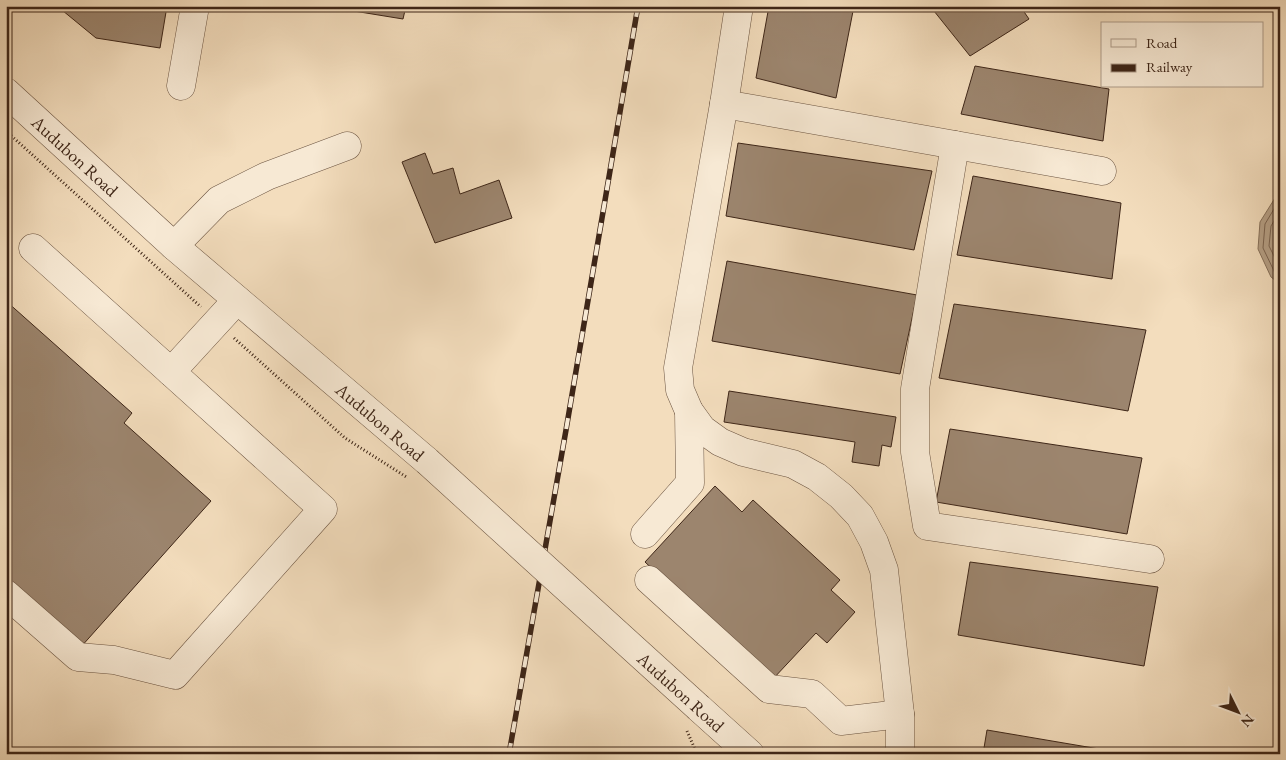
<svg xmlns="http://www.w3.org/2000/svg" width="1286" height="760" font-family="'EB Garamond',serif">
<style>
.water{fill:#b59f85;stroke:#856f59}
.lines{fill:none;stroke-linecap:round;stroke-linejoin:round}
.shore{stroke:#7a624e;stroke-width:1}
.building{fill:#9c856e;stroke:#3e2618}
.minor-casing{stroke:#6b5441;stroke-width:29}
.path{stroke:#3e2618;stroke-width:3;stroke-dasharray:1 2.5;stroke-linecap:butt}
.minor{stroke:#f7e9d4;stroke-width:28}
.rail-casing{stroke:#3e2618;stroke-width:5.5}
.rail{stroke:#f7e9d4;stroke-width:4;stroke-dasharray:11;stroke-linecap:butt}
.minor-bridge-casing{stroke:#6b5441;stroke-width:29;stroke-linecap:butt}
.minor-bridge{stroke:#f7e9d4;stroke-width:28}
.labels{text-anchor:middle;dominant-baseline:central;stroke-width:4;stroke-linejoin:round;paint-order:stroke}
.street-label{font-size:18px;fill:#3e2618;stroke:#f7e9d4}
</style>
<rect width="100%" height="100%" fill="#f3ddbd"/>
<filter id="stains"><feTurbulence type="fractalNoise" baseFrequency=".004" numOctaves="4"/><feColorMatrix values="0 0 0 0 .2 0 0 0 0 .09 0 0 0 0 .02 0 0 0 .5 -.17"/></filter>
<radialGradient id="worn" r=".72"><stop offset=".6" stop-color="#630" stop-opacity="0"/><stop offset="1" stop-color="#630" stop-opacity=".3"/></radialGradient>
<!-- water -->
<path class="water" d="M 1280,190 L 1280,284 L 1271,277 L 1258,249 L 1260,222 Z"/>
<g class="lines">
<!-- shore -->
<g class="shore">
<path d="M 1280,199 L 1265,224 L 1263,248 L 1275,273 L 1280,277"/>
<path d="M 1280,211 L 1271,226 L 1269,246 L 1280,268"/>
</g>
</g>
<!-- building -->
<g class="building">
<path d="M 57,6 L 167,6 L 160,48 L 96,38 Z"/>
<path d="M 323,6 L 406,6 L 403,19 Z"/>
<path d="M 769,6 L 854,6 L 836,98 L 756,78 Z"/>
<path d="M 930,6 L 1020,6 L 1029,19 L 970,56 Z"/>
<path d="M 975,66 L 1109,89 L 1103,141 L 961,114 Z"/>
<path d="M 738,143 L 932,171 L 914,250 L 726,216 Z"/>
<path d="M 425,153 L 433,174 L 453,168 L 460,194 L 499,180 L 512,218 L 435,243 L 402,162 Z"/>
<path d="M 973,176 L 1121,203 L 1112,279 L 957,255 Z"/>
<path d="M 727,261 L 917,295 L 900,374 L 712,341 Z"/>
<path d="M 6,301 L 132,413 L 124,423 L 211,501 L 80,648 L 6,583 Z"/>
<path d="M 954,304 L 1146,330 L 1128,411 L 939,378 Z"/>
<path d="M 729,391 L 896,417 L 891,447 L 882,445 L 879,466 L 852,462 L 855,442 L 724,422 Z"/>
<path d="M 950,429 L 1142,458 L 1127,534 L 936,502 Z"/>
<path d="M 715,486 L 742,512 L 753,500 L 840,580 L 831,590 L 855,612 L 827,643 L 816,633 L 772,680 L 645,562 Z"/>
<path d="M 970,562 L 1158,587 L 1144,666 L 958,635 Z"/>
<path d="M 987,730 L 1117,752 L 1117,754 L 983,754 Z"/>
</g>
<g class="lines">
<defs>
<g id="minor">
<path d="M 739,6 L 724,104 L 678,368 L 680,390 L 689,411 L 702,429 L 720,442 L 743,452 L 793,464 L 817,477 L 841,496 L 860,516 L 874,542 L 884,570 L 900,714 L 900,754"/>
<path d="M 181,86 L 195,6"/>
<path id="s1" d="M 6,92 L 174,246 L 427,461"/>
<path d="M 724,104 L 1102,171"/>
<path d="M 955,145 L 915,389 L 915,452 L 927,526 L 1150,559"/>
<path d="M 174,246 L 219,200 L 267,176 L 347,146"/>
<path d="M 33,248 L 171,372"/>
<path d="M 645,534 L 690,483 L 689,411"/>
<path d="M 649,580 L 769,689 L 812,694 L 841,721 L 900,714"/>
<path d="M 6,594 L 78,657 L 114,660 L 175,675 L 323,509 L 171,372 L 237,300"/>
<path d="M 699,708 L 750,754"/>
</g>
</defs>
<!-- minor casing -->
<use href="#minor" class="minor-casing"/>
<!-- path -->
<g class="path">
<path d="M 6,131 L 201,307"/>
<path d="M 234,338 L 345,438 L 408,478"/>
<path d="M 687,731 L 697,754"/>
</g>
<!-- minor -->
<use href="#minor" class="minor"/>
<defs>
<path id="rail" d="M 509,754 L 566,430 L 638,6"/>
</defs>
<!-- rail casing -->
<use href="#rail" class="rail-casing"/>
<!-- rail -->
<use href="#rail" class="rail"/>
<defs>
<path id="minor-bridge" d="M 427,461 L 699,708"/>
</defs>
<!-- minor-bridge casing -->
<use href="#minor-bridge" class="minor-bridge-casing"/>
<!-- minor-bridge -->
<use href="#minor-bridge" class="minor-bridge"/>
</g>
<g class="labels">
<!-- street labels -->
<g class="street-label">
<text stroke="none"><textPath href="#s1" startOffset="94">Audubon Road</textPath></text>
<text stroke="none"><textPath href="#s1" startOffset="499">Audubon Road</textPath></text>
<text transform="translate(681 692) rotate(42)">Audubon Road</text>
</g>
</g>
<!-- margin -->
<rect width="1286" height="760" fill="none" stroke="#f3ddbd" stroke-width="25"/>
<rect x="8" y="8" width="1271" height="745" fill="none" stroke="#3e2618" stroke-width="2.5"/>
<rect x="12" y="12" width="1261" height="735" fill="none" stroke="#3e2618"/>
<!-- legend -->
<rect x="1101" y="22" width="162" height="65" fill="#f7e9d4" stroke="#ad9b89"/>
<rect x="1111" y="39" width="25" height="8" fill="#f7e9d4" stroke="#ad9b89"/>
<text x="1146" y="48" font-size="15" fill="#3e2618">Road</text>
<rect x="1111" y="64" width="25" height="8" fill="#3e2618" stroke="#ad9b89"/>
<text x="1146" y="72" font-size="15" fill="#3e2618">Railway</text>
<!-- north arrow -->
<g transform="translate(1238 712) rotate(132)" stroke="#f7e9d4" stroke-width="4" paint-order="stroke">
<path d="M0-4L9 19L0 12L-9 19Z" fill="#3e2618"/>
<text y="-8" font-size="14" font-weight="bold" text-anchor="middle" fill="#3e2618">N</text>
</g>
<rect width="100%" height="100%" filter="url(#stains)"/>
<rect width="100%" height="100%" fill="url(#worn)"/>
</svg>
